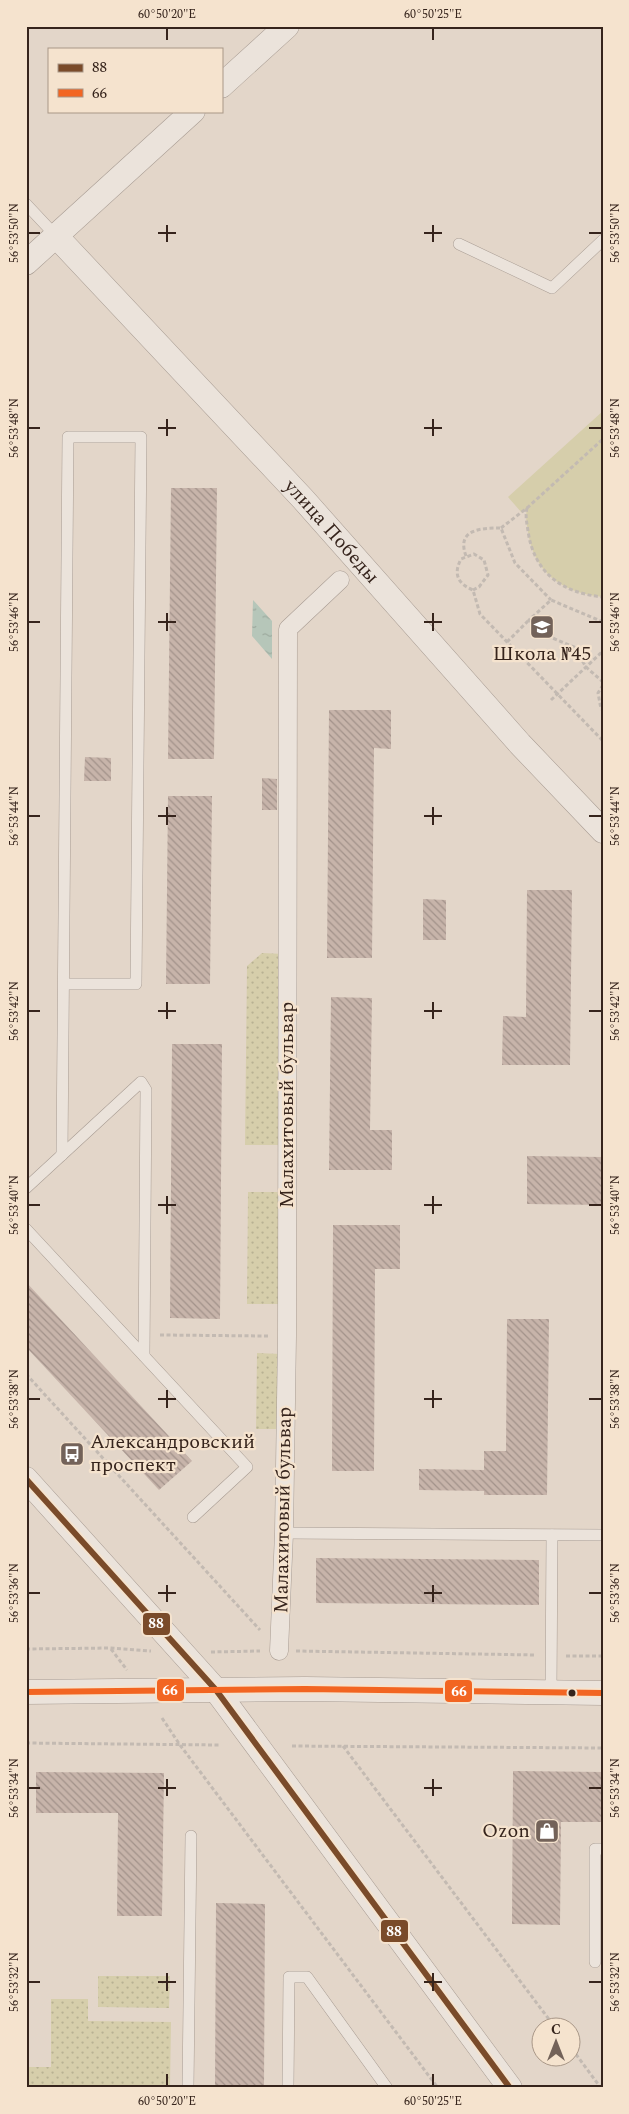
<svg xmlns="http://www.w3.org/2000/svg" width="629" height="2114" font-family="Spectral,serif">
<style>
.park{fill:url(#park-dots)}
.pitch{fill:#d6ceab}
.water{fill:url(#water-ripples)}
.building{fill:url(#building-back-hatch)}
.lines{fill:none;stroke-linecap:round;stroke-linejoin:round}
.service-casing{stroke:#a89c93;stroke-width:12}
.pedestrian-casing{stroke:#a89c93;stroke-width:19}
.minor-casing{stroke:#a89c93;stroke-width:25}
.path{stroke:#c3bab2;stroke-width:3;stroke-dasharray:4 2.5;stroke-linecap:butt}
.service{stroke:#ebe3db;stroke-width:11}
.pedestrian{stroke:#ebe3db;stroke-width:18}
.minor{stroke:#ebe3db;stroke-width:24}
.bus-1-casing{stroke:#f5e3ce;stroke-width:10}
.bus-2-casing{stroke:#f5e3ce;stroke-width:10}
.bus-1{stroke:#7a4b2a;stroke-width:6}
.bus-2{stroke:#f26522;stroke-width:6}
.ticks{fill:none;stroke:#36241c;stroke-width:2}
.bus-dot{fill:#36241c;stroke:#f5e3ce;stroke-width:2}
.labels{text-anchor:middle;dominant-baseline:central;stroke-width:4.5;stroke-linejoin:round;paint-order:stroke}
.street-label{font-size:20px;fill:#36241c;stroke:#f5e3ce}
.poi-label{font-size:20px;fill:#36241c;stroke:#f5e3ce}
.line-badge{stroke:#f5e3ce;stroke-width:2}
.badge-label{font-size:14px;text-anchor:middle;font-weight:bold;fill:#fff}
.neatline{fill:none;stroke:#36241c;stroke-width:2}
.ticks-label{font-size:12px;text-anchor:middle;fill:#36241c}
</style>
<defs>
<pattern id="park-dots" width="8" height="8" patternUnits="userSpaceOnUse" patternTransform="scale(1.25)"><rect width="8" height="8" fill="#d6ceab"/><path d="M2 2h.1M6 6h.1" fill="none" stroke="#b8b193" stroke-width="1.8" stroke-linecap="round"/></pattern>
<pattern id="water-ripples" width="26" height="14" patternUnits="userSpaceOnUse" patternTransform="scale(1.25)"><rect width="26" height="14" fill="#b6c6b9"/><path d="M2 4q2-2 4 0t4 0M15 11q2-2 4 0t4 0" fill="none" stroke="#9daa9e"/></pattern>
<pattern id="building-back-hatch" width="6" height="6" patternUnits="userSpaceOnUse" patternTransform="scale(1.25)"><rect width="6" height="6" fill="#c7b4aa"/><path d="M-1 5l2 2M0 0l6 6M5-1l2 2" fill="none" stroke="#a2928a"/></pattern>
</defs>
<rect width="100%" height="100%" fill="#e3d6c9"/>
<!-- park -->
<g class="park">
<path d="M 262,953 L 284,954 L 283,1145 L 245,1145 L 247,966 Z"/>
<path d="M 248,1192 L 281,1192 L 280,1304 L 247,1304 Z"/>
<path d="M 257,1353 L 281,1354 L 281,1429 L 256,1429 Z"/>
<path d="M 98,1976 L 170,1976 L 169,2008 L 98,2007 Z"/>
<path d="M 51,1999 L 88,1999 L 88,2021 L 171,2022 L 170,2088 L 28,2088 L 28,2067 L 51,2067 Z"/>
</g>
<!-- pitch -->
<path class="pitch" d="M 603,411 L 603,597 C 563,593 534,573 528,532 C 527,524 525,517 527,509 L 522,513 L 508,497 Z"/>
<!-- water -->
<path class="water" d="M 253,600 L 272,621 L 272,659 L 252,636 Z"/>
<!-- building -->
<g class="building">
<path d="M 171,488 L 217,488 L 214,759 L 168,759 Z"/>
<path d="M 329,710 L 391,710 L 391,749 L 374,748 L 372,958 L 327,958 Z"/>
<path d="M 85,757 L 111,758 L 111,781 L 84,781 Z"/>
<path d="M 262,778 L 277,779 L 277,810 L 262,810 Z"/>
<path d="M 168,796 L 212,796 L 210,984 L 166,984 Z"/>
<path d="M 527,890 L 572,890 L 570,1065 L 502,1065 L 503,1016 L 526,1017 Z"/>
<path d="M 423,899 L 446,900 L 446,940 L 423,940 Z"/>
<path d="M 331,997 L 372,998 L 370,1130 L 392,1130 L 392,1170 L 329,1170 Z"/>
<path d="M 172,1044 L 222,1044 L 220,1319 L 170,1318 Z"/>
<path d="M 527,1156 L 603,1157 L 603,1205 L 527,1204 Z"/>
<path d="M 333,1225 L 400,1225 L 400,1269 L 375,1269 L 374,1471 L 332,1471 Z"/>
<path d="M 26,1282 L 192,1461 L 159,1490 L 26,1347 Z"/>
<path d="M 507,1319 L 549,1319 L 547,1495 L 484,1495 L 484,1491 L 419,1490 L 419,1469 L 484,1470 L 484,1451 L 506,1451 Z"/>
<path d="M 316,1558 L 539,1560 L 539,1605 L 316,1603 Z"/>
<path d="M 513,1771 L 603,1772 L 603,1822 L 561,1822 L 560,1925 L 512,1924 Z"/>
<path d="M 36,1772 L 164,1773 L 162,1916 L 117,1916 L 118,1813 L 36,1813 Z"/>
<path d="M 216,1903 L 265,1904 L 264,2088 L 215,2088 Z"/>
</g>
<g class="lines">
<defs>
<g id="service">
<path d="M 26,204 L 56,236"/>
<path d="M 459,244 L 552,288 L 603,240"/>
<path d="M 62,1155 L 68,437 L 141,437 L 136,984 L 64,984"/>
<path d="M 26,1188 L 141,1082 L 146,1090 L 144,1356"/>
<path d="M 26,1229 L 247,1467 L 193,1517"/>
<path d="M 284,1533 L 603,1535"/>
<path d="M 551,1693 L 552,1535"/>
<path d="M 595,1962 L 595,1849 L 603,1849"/>
<path d="M 188,2088 L 191,1836"/>
<path d="M 288,2088 L 289,1977 L 307,1977 L 387,2088"/>
</g>
<path id="pedestrian" d="M 279,1651 L 284,1533 L 287,1336 L 288,629 L 340,580"/>
<g id="minor">
<path d="M 221,86 L 287,26"/>
<path id="s1" d="M 56,236 L 303,499 L 520,744 L 603,831"/>
<path d="M 26,263 L 193,111"/>
<path d="M 26,1479 L 216,1690 L 510,2088"/>
<path d="M 26,1692 L 305,1689 L 603,1693"/>
</g>
</defs>
<!-- service casing -->
<use href="#service" class="service-casing"/>
<!-- pedestrian casing -->
<use href="#pedestrian" class="pedestrian-casing"/>
<!-- minor casing -->
<use href="#minor" class="minor-casing"/>
<!-- path -->
<g class="path">
<path d="M 527,508 L 603,439"/>
<path d="M 501,528 L 527,508 C 525,517 527,523 528,531 C 534,573 562,593 603,597"/>
<path d="M 466,556 C 456,529 481,528 501,528 L 515,563 L 551,600"/>
<path d="M 473,590 L 479,587 L 488,575 L 484,560 L 474,554 L 461,559 C 453,574 458,584 473,590 L 480,614 L 603,741"/>
<path d="M 603,622 L 551,600 L 529,620 L 543,634 L 574,647 L 586,667 L 603,682"/>
<path d="M 507,642 L 529,620"/>
<path d="M 603,685 L 598,693 L 601,709 L 603,710"/>
<path d="M 551,700 L 603,651"/>
<path d="M 160,1335 L 268,1336"/>
<path d="M 26,1374 L 260,1630"/>
<path d="M 26,1649 L 110,1648 L 151,1651"/>
<path d="M 111,1649 L 127,1670"/>
<path d="M 296,1651 L 535,1655"/>
<path d="M 211,1652 L 260,1651"/>
<path d="M 566,1656 L 603,1656"/>
<path d="M 162,1718 L 180,1745 L 438,2088"/>
<path d="M 26,1743 L 219,1745"/>
<path d="M 292,1746 L 603,1748"/>
<path d="M 343,1746 L 554,2026"/>
<path d="M 572,2049 L 601,2088"/>
</g>
<!-- service -->
<use href="#service" class="service"/>
<!-- pedestrian -->
<use href="#pedestrian" class="pedestrian"/>
<!-- minor -->
<use href="#minor" class="minor"/>
<defs>
<path id="bus-1" d="M 26,1479 L 216,1690 L 510,2088"/>
<path id="bus-2" d="M 26,1692 L 305,1689 L 603,1693"/>
</defs>
<!-- bus-1 casing -->
<use href="#bus-1" class="bus-1-casing"/>
<!-- bus-2 casing -->
<use href="#bus-2" class="bus-2-casing"/>
<!-- bus-1 -->
<use href="#bus-1" class="bus-1"/>
<!-- bus-2 -->
<use href="#bus-2" class="bus-2"/>
</g>
<!-- ticks -->
<path class="ticks" d="M 167,28 L 167,40M 433,28 L 433,40M 167,225 L 167,242M 433,225 L 433,242M 28,233 L 40,233M 158,233 L 176,233M 424,233 L 442,233M 589,233 L 602,233M 167,419 L 167,436M 433,419 L 433,436M 28,428 L 40,428M 158,428 L 176,428M 424,428 L 442,428M 589,428 L 602,428M 167,613 L 167,631M 433,613 L 433,631M 28,622 L 40,622M 158,622 L 176,622M 424,622 L 442,622M 589,622 L 602,622M 167,807 L 167,825M 433,807 L 433,825M 28,816 L 40,816M 158,816 L 176,816M 424,816 L 442,816M 589,816 L 602,816M 167,1002 L 167,1019M 433,1002 L 433,1019M 28,1011 L 40,1011M 158,1011 L 176,1011M 424,1011 L 442,1011M 589,1011 L 602,1011M 167,1196 L 167,1214M 433,1196 L 433,1214M 28,1205 L 40,1205M 158,1205 L 176,1205M 424,1205 L 442,1205M 589,1205 L 602,1205M 167,1390 L 167,1408M 433,1390 L 433,1408M 28,1399 L 40,1399M 158,1399 L 176,1399M 424,1399 L 442,1399M 589,1399 L 602,1399M 167,1585 L 167,1602M 433,1585 L 433,1602M 28,1593 L 40,1593M 158,1593 L 176,1593M 424,1593 L 442,1593M 589,1593 L 602,1593M 167,1779 L 167,1796M 433,1779 L 433,1796M 28,1788 L 40,1788M 158,1788 L 176,1788M 424,1788 L 442,1788M 589,1788 L 602,1788M 167,1973 L 167,1991M 433,1973 L 433,1991M 28,1982 L 40,1982M 158,1982 L 176,1982M 424,1982 L 442,1982M 589,1982 L 602,1982M 167,2074 L 167,2086M 433,2074 L 433,2086"/>
<!-- icons -->
<defs>
<symbol id="school-square" viewBox="-11 -11 22 22"><rect x="-9" y="-9" width="18" height="18" rx="4" fill="#736259" stroke="#f5e3ce"/><path d="M0-5L7-2L0 1L-7-2ZM-4 1L0 2.5L4 1V4Q0 6-4 4Z" fill="#fff"/></symbol>
<symbol id="bus-square" viewBox="-11 -11 22 22"><rect x="-9" y="-9" width="18" height="18" rx="4" fill="#736259" stroke="#f5e3ce"/><path d="M-5-6H5V4H4V6H2V4H-2V6H-4V4H-5ZM-3.5-4V0h7V-4ZM-3.5 1.2v1.5H-2V1.2ZM2 1.2v1.5H3.5V1.2Z" fill="#fff"/></symbol>
<symbol id="shop-square" viewBox="-11 -11 22 22"><rect x="-9" y="-9" width="18" height="18" rx="4" fill="#736259" stroke="#f5e3ce"/><path d="M-5-2.5h2.3a2.7 3.5 0 0 1 5.4 0H5L5.5 6h-11ZM-1.5-2.5h3a1.5 2.3 0 0 0-3 0Z" fill="#fff"/></symbol>
</defs>
<g fill-rule="evenodd">
<use href="#school-square" x="528" y="613" width="28" height="28"/>
<use href="#bus-square" x="58" y="1440" width="28" height="28"/>
<use href="#shop-square" x="533" y="1817" width="28" height="28"/>
</g>
<!-- markers -->
<circle class="bus-dot" cx="572" cy="1693" r="4.5"/>
<g class="labels">
<!-- street labels -->
<g class="street-label">
<text stroke="none"><textPath href="#s1" startOffset="404">улица Победы</textPath></text>
<text transform="translate(287 1105) rotate(-90)">Малахитовый бульвар</text>
<text transform="translate(283 1510) rotate(-89)">Малахитовый бульвар</text>
</g>
<!-- poi labels -->
<g class="poi-label">
<text x="542" y="654">Школа №45</text>
<text x="90" y="1442" text-anchor="start">Александровский<tspan x="90" dy="23">проспект</tspan></text>
<text x="530" y="1831" text-anchor="end">Ozon</text>
</g>
</g>
<g class="line-badge">
<rect x="142" y="1612" width="29" height="24" rx="5" fill="#7a4b2a"/>
<rect x="156" y="1678" width="29" height="24" rx="5" fill="#f26522"/>
<rect x="444" y="1679" width="29" height="24" rx="5" fill="#f26522"/>
<rect x="380" y="1919" width="29" height="24" rx="5" fill="#7a4b2a"/>
</g>
<g class="badge-label">
<text x="156" y="1628">88</text>
<text x="170" y="1695">66</text>
<text x="459" y="1696">66</text>
<text x="394" y="1936">88</text>
</g>
<!-- border -->
<rect width="629" height="2114" fill="none" stroke="#f5e3ce" stroke-width="55"/>
<!-- legend -->
<rect x="48" y="48" width="175" height="65" fill="#f5e3ce" stroke="#a99787"/>
<rect x="58" y="64" width="25" height="8" fill="#7a4b2a" stroke="#a99787"/>
<text x="92" y="72" font-size="15" fill="#36241c">88</text>
<rect x="58" y="89" width="25" height="8" fill="#f26522" stroke="#a99787"/>
<text x="92" y="98" font-size="15" fill="#36241c">66</text>
<!-- north arrow -->
<g transform="translate(556 2042)"><circle r="24" fill="#f5e3ce" stroke="#a99787"/>
<path d="M0-4L9 19L0 12L-9 19Z" fill="#736259"/>
<text y="-8" font-size="14" font-weight="bold" text-anchor="middle" fill="#36241c">С</text>
</g>
<rect x="28" y="28" width="574" height="2058" class="neatline"/>
<g class="ticks-label">
<text x="167" y="18">60°50'20"E</text>
<text x="433" y="18">60°50'25"E</text>
<text transform="translate(14 233) rotate(-90)" y="4">56°53'50"N</text>
<text transform="translate(615 233) rotate(-90)" y="4">56°53'50"N</text>
<text transform="translate(14 428) rotate(-90)" y="4">56°53'48"N</text>
<text transform="translate(615 428) rotate(-90)" y="4">56°53'48"N</text>
<text transform="translate(14 622) rotate(-90)" y="4">56°53'46"N</text>
<text transform="translate(615 622) rotate(-90)" y="4">56°53'46"N</text>
<text transform="translate(14 816) rotate(-90)" y="4">56°53'44"N</text>
<text transform="translate(615 816) rotate(-90)" y="4">56°53'44"N</text>
<text transform="translate(14 1011) rotate(-90)" y="4">56°53'42"N</text>
<text transform="translate(615 1011) rotate(-90)" y="4">56°53'42"N</text>
<text transform="translate(14 1205) rotate(-90)" y="4">56°53'40"N</text>
<text transform="translate(615 1205) rotate(-90)" y="4">56°53'40"N</text>
<text transform="translate(14 1399) rotate(-90)" y="4">56°53'38"N</text>
<text transform="translate(615 1399) rotate(-90)" y="4">56°53'38"N</text>
<text transform="translate(14 1593) rotate(-90)" y="4">56°53'36"N</text>
<text transform="translate(615 1593) rotate(-90)" y="4">56°53'36"N</text>
<text transform="translate(14 1788) rotate(-90)" y="4">56°53'34"N</text>
<text transform="translate(615 1788) rotate(-90)" y="4">56°53'34"N</text>
<text transform="translate(14 1982) rotate(-90)" y="4">56°53'32"N</text>
<text transform="translate(615 1982) rotate(-90)" y="4">56°53'32"N</text>
<text x="167" y="2105">60°50'20"E</text>
<text x="433" y="2105">60°50'25"E</text>
</g>
</svg>
